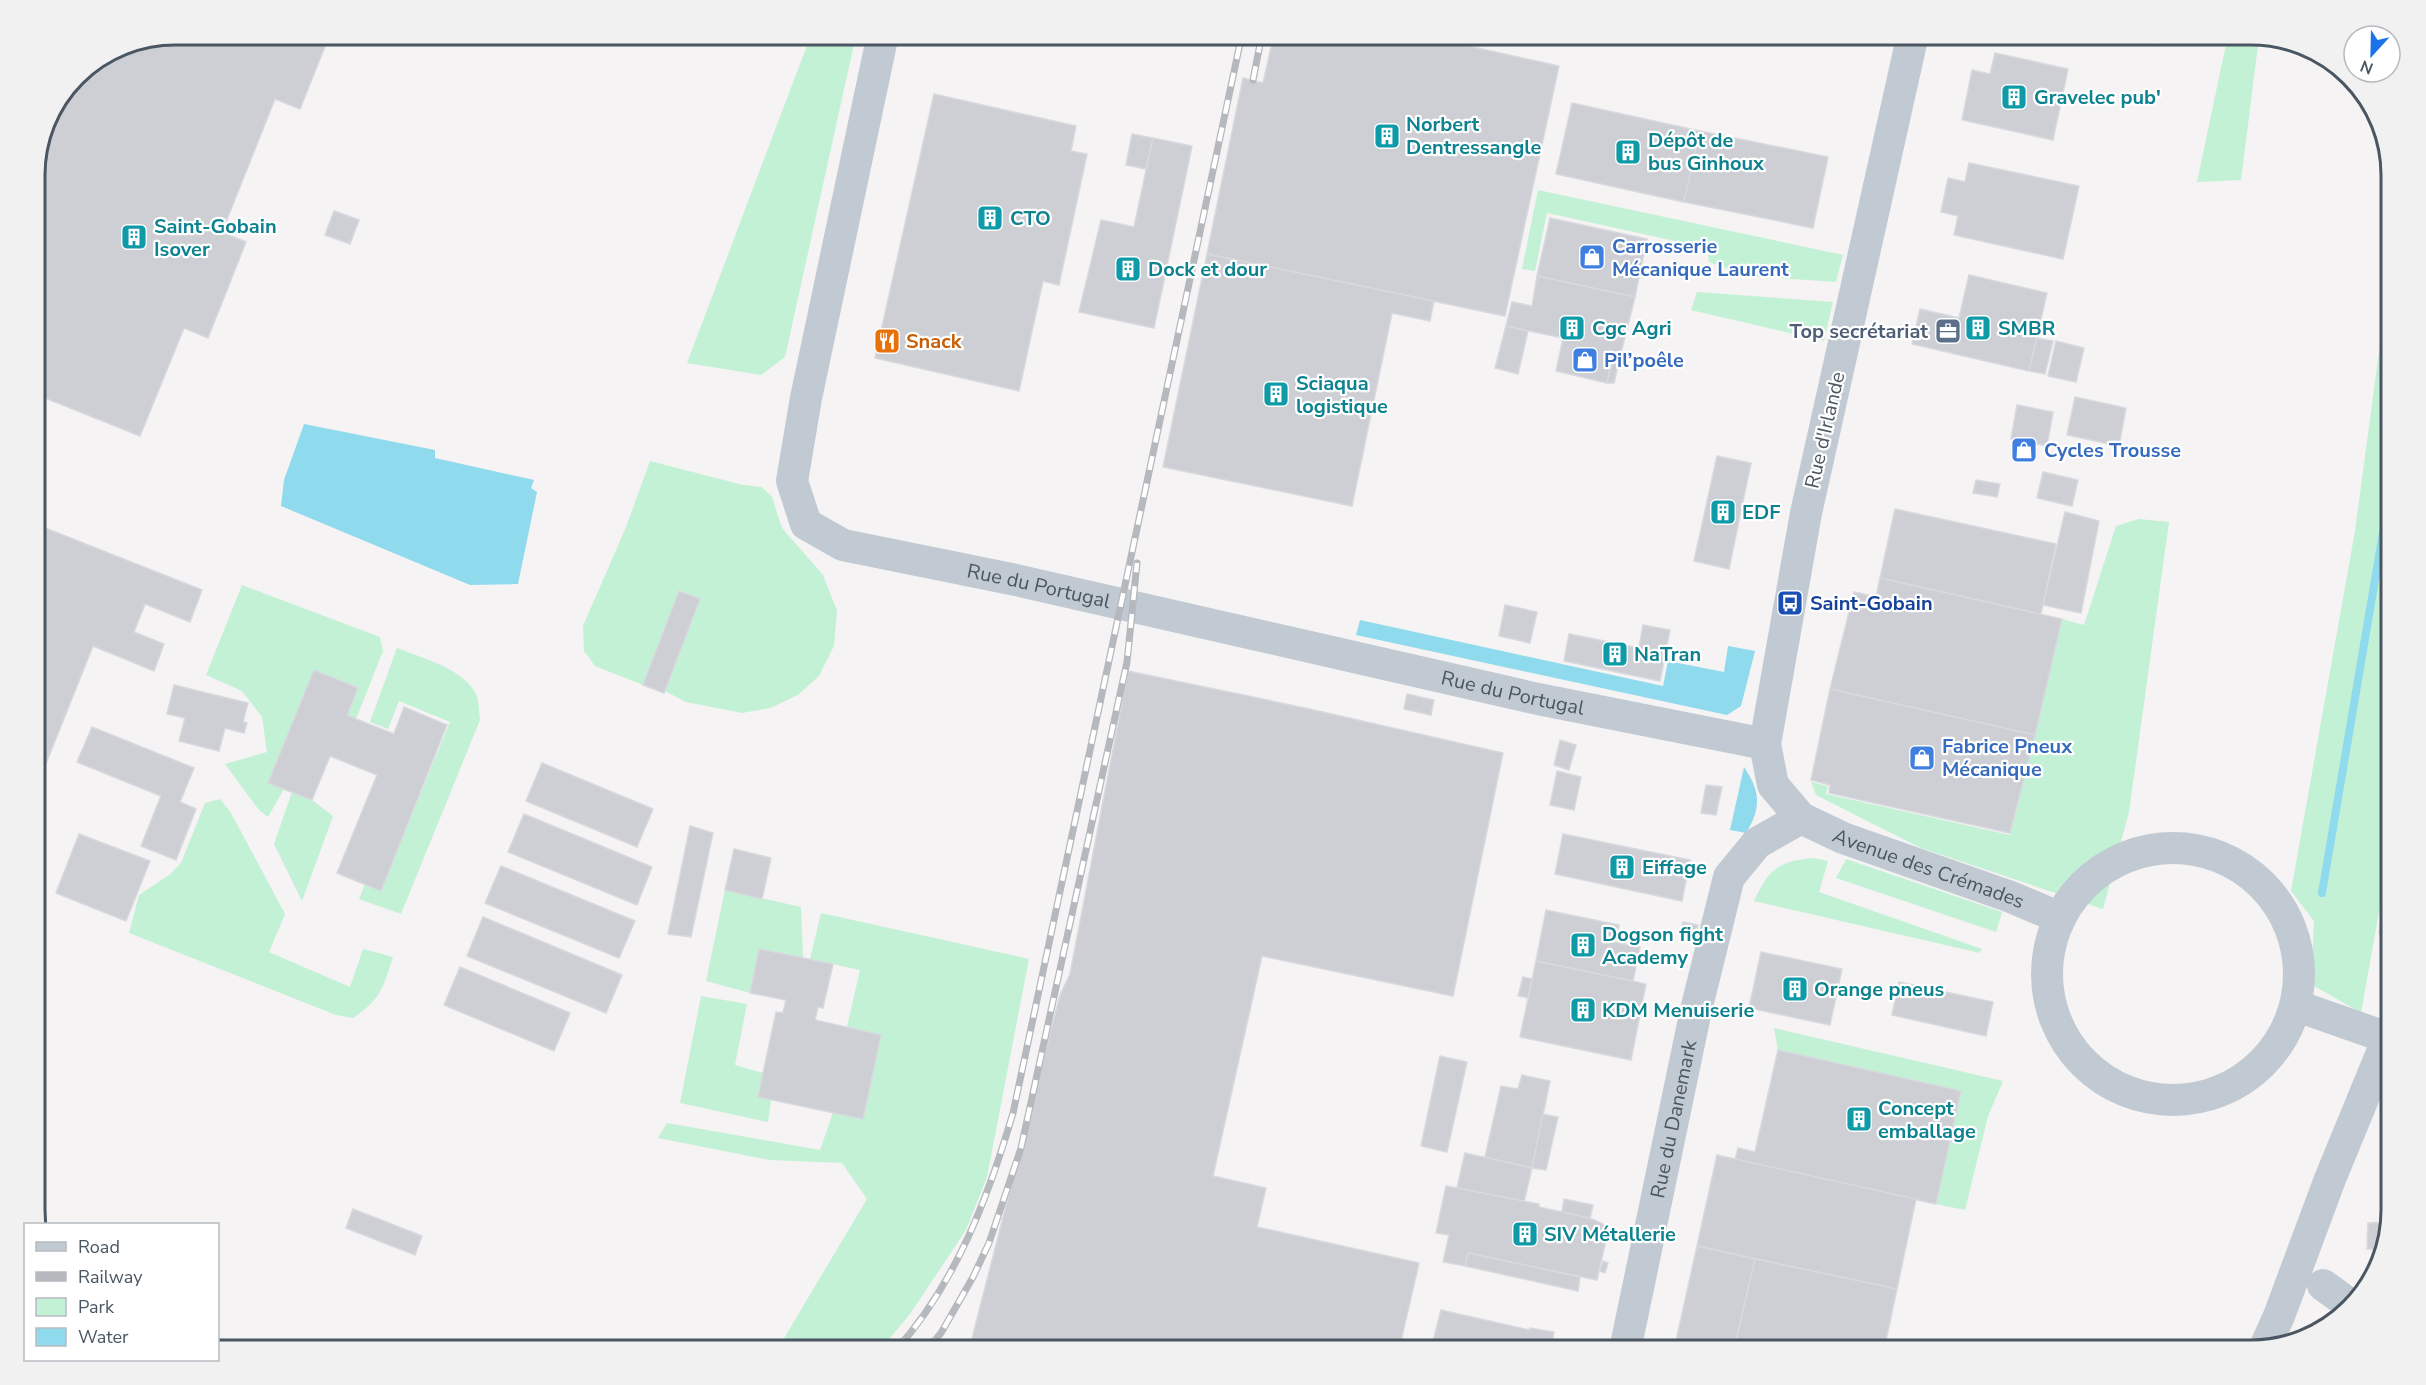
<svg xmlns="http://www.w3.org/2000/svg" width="2426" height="1385" font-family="'Nunito Sans',sans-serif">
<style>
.green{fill:#c3f1d5}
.water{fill:#90daee}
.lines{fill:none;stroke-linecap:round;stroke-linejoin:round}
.stream{stroke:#90daee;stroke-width:8}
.building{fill:#cdcfd5;stroke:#d7d9de;stroke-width:1.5}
.minor{stroke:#c1cad2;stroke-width:32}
.rail-casing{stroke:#b5b8bd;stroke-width:7}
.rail{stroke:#fff;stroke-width:4.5;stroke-dasharray:14;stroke-linecap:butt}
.labels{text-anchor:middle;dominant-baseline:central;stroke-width:4.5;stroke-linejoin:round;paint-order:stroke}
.culture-label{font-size:20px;font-weight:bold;fill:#0d838f;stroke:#fff;text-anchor:start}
.shop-label{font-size:20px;font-weight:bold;fill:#366cbe;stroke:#fff;text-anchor:start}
.service-label{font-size:20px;font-weight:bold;fill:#4e5e75;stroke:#fff;text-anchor:end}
.food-label{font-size:20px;font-weight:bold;fill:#c56008;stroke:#fff;text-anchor:start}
.street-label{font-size:20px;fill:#4a5661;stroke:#fff}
.transit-label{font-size:20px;font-weight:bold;fill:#164399;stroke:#fff;text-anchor:start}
.rim{fill:none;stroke:#4a5661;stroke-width:3}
</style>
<rect width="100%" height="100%" fill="#f5f3f3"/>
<!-- green -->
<g class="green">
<path d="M 811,35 L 856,35 L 785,357 L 761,375 L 687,363 Z"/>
<path d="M 2228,35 L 2259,37 L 2241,180 L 2197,182 Z"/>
<path d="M 1538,190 L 1843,255 L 1836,282 L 1748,276 L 1709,262 L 1707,248 L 1547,213 L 1535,271 L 1522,269 Z"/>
<path d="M 2391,283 L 2391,844 L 2361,1013 L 2311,984 L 2314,921 L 2291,891 L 2355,531 L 2383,322 Z"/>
<path d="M 1697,292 L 1833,302 L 1824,341 L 1691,310 Z"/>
<path d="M 650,461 L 743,485 L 762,487 L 772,497 L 782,528 L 823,575 L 837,611 L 834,646 L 819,676 L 798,695 L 770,708 L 742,713 L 686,702 L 665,691 L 700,600 L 680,591 L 643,685 L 595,666 L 584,651 L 583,626 L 626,527 Z"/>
<path d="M 2139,519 L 2169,522 L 2129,812 L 2103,909 L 1921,848 L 1816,795 L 1811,782 L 1828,786 L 1826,794 L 2010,835 L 2062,619 L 2084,625 L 2116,526 Z"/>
<path d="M 242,585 L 380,637 L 383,651 L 356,719 L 347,715 L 358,688 L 314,670 L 268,782 L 284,789 L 268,817 L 259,810 L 225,764 L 267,752 L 262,717 L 242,691 L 206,675 Z"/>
<path d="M 397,648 C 421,658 460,667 475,692 C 479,698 479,712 480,720 L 401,914 L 359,899 L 365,884 L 381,890 L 450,722 L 399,701 L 388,729 L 370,722 Z"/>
<path d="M 292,792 L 312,800 L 333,816 L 302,901 L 274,844 Z"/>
<path d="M 220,799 L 231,813 L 285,914 L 269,952 L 350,987 L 363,949 L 393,957 C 383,988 381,999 353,1018 L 336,1015 L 129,933 L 139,895 L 169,875 L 181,863 L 205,803 Z"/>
<path d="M 1813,858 L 1828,861 L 1819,892 L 1982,949 L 1980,953 L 1754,901 C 1768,870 1778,861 1813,858 Z"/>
<path d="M 1846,859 L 2002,912 L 1996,932 L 1836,878 Z"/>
<path d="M 725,890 L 801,907 L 803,958 L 759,949 L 750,993 L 706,981 Z"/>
<path d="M 821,913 L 1029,959 L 987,1177 L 966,1230 L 910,1314 L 880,1350 L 777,1350 L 867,1199 L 842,1163 L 769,1160 L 658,1138 L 667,1123 L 820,1150 L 833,1113 L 863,1119 L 881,1035 L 847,1027 L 860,970 L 810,959 Z"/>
<path d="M 701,996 L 747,1004 L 735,1065 L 763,1073 L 758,1096 L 771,1100 L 768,1122 L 680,1103 Z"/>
<path d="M 1774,1028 L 2003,1081 L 1988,1116 L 1965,1210 L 1936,1204 L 1961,1091 L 1778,1050 Z"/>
</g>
<!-- water -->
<g class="water">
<path d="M 304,424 L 435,450 L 435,458 L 534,480 L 531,488 L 537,492 L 518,584 L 470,585 L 281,506 L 284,480 Z"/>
<path d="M 1360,620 L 1663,686 L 1668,661 L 1724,672 L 1728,646 L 1755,651 L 1741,706 L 1727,715 L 1356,635 Z"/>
<path d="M 1744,767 C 1760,791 1762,807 1746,833 L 1730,830 Z"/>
</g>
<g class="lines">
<!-- stream -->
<path class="stream" d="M 2322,893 L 2391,485"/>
</g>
<!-- building -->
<g class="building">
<path d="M 174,34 L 330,34 L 300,109 L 275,99 L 222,232 L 246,242 L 208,338 L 184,328 L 140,436 L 35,394 L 35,166 L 45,121 L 76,75 L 121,45 Z"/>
<path d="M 1274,34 L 1414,34 L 1559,66 L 1505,316 L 1207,254 L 1243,78 L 1263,83 Z"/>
<path d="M 2100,34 L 2160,34 L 2158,46 Z"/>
<path d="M 1995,53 L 2068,69 L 2053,140 L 1962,120 L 1972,70 L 1990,74 Z"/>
<path d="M 934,94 L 1076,126 L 1071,151 L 1087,154 L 1059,285 L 1043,281 L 1019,391 L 875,358 Z"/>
<path d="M 1572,103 L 1700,131 L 1684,202 L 1556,174 Z"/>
<path d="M 1700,131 L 1828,157 L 1813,228 L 1684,202 Z"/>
<path d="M 1132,134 L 1153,138 L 1146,169 L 1126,165 Z"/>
<path d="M 1153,138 L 1192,146 L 1154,328 L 1079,312 L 1101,220 L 1134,227 Z"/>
<path d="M 1969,163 L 2079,186 L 2063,259 L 1954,235 L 1958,216 L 1941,212 L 1948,178 L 1965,182 Z"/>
<path d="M 334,211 L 359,220 L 350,244 L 325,235 Z"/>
<path d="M 1550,218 L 1647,239 L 1635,297 L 1537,276 Z"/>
<path d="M 1207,254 L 1434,301 L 1430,321 L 1392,313 L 1352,506 L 1163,467 Z"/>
<path d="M 1969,275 L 2047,293 L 2029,371 L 1912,344 L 1920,309 L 1959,318 Z"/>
<path d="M 1537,276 L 1635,297 L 1620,357 L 1613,356 L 1607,383 L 1556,371 L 1563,338 L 1506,326 L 1512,302 L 1532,306 Z"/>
<path d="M 1506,326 L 1528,331 L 1518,374 L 1495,368 Z"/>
<path d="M 2037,338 L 2053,341 L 2045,374 L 2029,371 Z"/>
<path d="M 2056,341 L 2084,348 L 2076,382 L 2048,376 Z"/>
<path d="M 1613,356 L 1620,357 L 1614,383 L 1607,383 Z"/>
<path d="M 2075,397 L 2126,408 L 2119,446 L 2067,435 Z"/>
<path d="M 2017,405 L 2053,412 L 2047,446 L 2011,439 Z"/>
<path d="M 1717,456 L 1751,463 L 1729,569 L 1694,561 Z"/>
<path d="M 2043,472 L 2078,480 L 2072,506 L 2037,498 Z"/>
<path d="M 1976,480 L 2000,484 L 1997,497 L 1973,493 Z"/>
<path d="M 1895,509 L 2056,544 L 2041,614 L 1880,578 Z"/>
<path d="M 2065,512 L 2099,521 L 2081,613 L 2043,605 Z"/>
<path d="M 35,524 L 202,590 L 190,622 L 145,604 L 134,632 L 164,644 L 154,671 L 93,646 L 35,791 Z"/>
<path d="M 1880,578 L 2062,619 L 2035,735 L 1830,689 L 1854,592 L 1876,597 Z"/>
<path d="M 679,591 L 700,599 L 664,693 L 643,685 Z"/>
<path d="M 1505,605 L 1537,612 L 1530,643 L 1499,636 Z"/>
<path d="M 1643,625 L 1670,630 L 1660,681 L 1564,661 L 1569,634 L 1639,648 Z"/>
<path d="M 314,670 L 358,688 L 347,715 L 356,719 L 394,734 L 404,707 L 447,725 L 381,891 L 337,873 L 377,775 L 330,756 L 312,800 L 268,783 Z"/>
<path d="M 1128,671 L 1305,708 L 1503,753 L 1453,996 L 1262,956 L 1213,1176 L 1266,1188 L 1257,1227 L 1419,1263 L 1399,1350 L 969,1350 L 1060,995 L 1070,974 Z"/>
<path d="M 174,685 L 248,703 L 243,722 L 247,723 L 244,733 L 225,728 L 219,751 L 179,741 L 185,718 L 167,714 Z"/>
<path d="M 1830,689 L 2035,735 L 2010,833 L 1829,793 L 1830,785 L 1811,780 Z"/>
<path d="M 1407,694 L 1434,700 L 1431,715 L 1404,709 Z"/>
<path d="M 92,727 L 194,768 L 180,802 L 196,809 L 176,860 L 141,846 L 161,796 L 77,762 Z"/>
<path d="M 1560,740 L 1576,745 L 1569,770 L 1554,765 Z"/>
<path d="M 542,763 L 653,809 L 637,847 L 526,801 Z"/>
<path d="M 1557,771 L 1581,777 L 1574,810 L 1550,805 Z"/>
<path d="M 1706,785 L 1722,787 L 1716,815 L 1701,813 Z"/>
<path d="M 524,814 L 652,867 L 637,905 L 508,852 Z"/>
<path d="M 690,826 L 713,833 L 691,937 L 668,934 Z"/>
<path d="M 79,834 L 150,861 L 126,921 L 56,893 Z"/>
<path d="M 1563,834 L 1690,860 L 1682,901 L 1555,874 Z"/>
<path d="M 734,849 L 771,858 L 762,899 L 725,890 Z"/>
<path d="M 501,866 L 635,921 L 619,958 L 485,903 Z"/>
<path d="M 1546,910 L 1619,925 L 1615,942 L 1640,947 L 1633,981 L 1536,961 Z"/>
<path d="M 483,917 L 622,975 L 606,1013 L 467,956 Z"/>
<path d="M 2381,921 L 2391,923 L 2389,935 L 2379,934 Z"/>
<path d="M 1683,922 L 1698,925 L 1694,938 L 1680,936 Z"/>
<path d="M 759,949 L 833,964 L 823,1008 L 818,1007 L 815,1020 L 881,1035 L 863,1119 L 758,1097 L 776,1012 L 783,1013 L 786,1000 L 750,993 Z"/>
<path d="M 1761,952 L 1842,969 L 1830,1025 L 1749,1008 Z"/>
<path d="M 1536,961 L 1646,984 L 1631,1060 L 1520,1037 Z"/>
<path d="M 2391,962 L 2391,979 L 2385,977 Z"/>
<path d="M 460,967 L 570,1013 L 554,1051 L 444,1005 Z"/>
<path d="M 1523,977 L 1532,979 L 1528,998 L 1518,996 Z"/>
<path d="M 1899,982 L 1993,1002 L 1986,1036 L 1892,1015 Z"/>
<path d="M 1778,1050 L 1961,1091 L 1936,1204 L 1735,1160 L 1738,1148 L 1755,1152 Z"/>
<path d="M 1440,1056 L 1467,1062 L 1447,1152 L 1421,1146 Z"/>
<path d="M 1522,1075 L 1550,1081 L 1532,1168 L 1485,1157 L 1501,1086 L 1518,1089 Z"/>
<path d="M 1543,1114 L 1558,1117 L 1546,1170 L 1532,1168 Z"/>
<path d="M 1465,1153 L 1532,1168 L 1524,1202 L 1457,1188 Z"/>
<path d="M 1717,1155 L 1916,1199 L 1897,1289 L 1697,1246 Z"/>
<path d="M 1446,1186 L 1539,1204 L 1539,1207 L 1590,1218 L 1609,1227 L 1597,1280 L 1468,1253 L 1465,1266 L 1443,1262 L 1449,1235 L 1436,1233 Z"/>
<path d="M 1564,1199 L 1593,1205 L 1590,1218 L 1562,1212 Z"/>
<path d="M 353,1209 L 422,1236 L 415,1255 L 346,1228 Z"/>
<path d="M 2388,1222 L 2381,1249 L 2367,1249 L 2368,1223 Z"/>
<path d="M 1697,1246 L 1755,1259 L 1734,1350 L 1718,1350 L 1676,1341 Z"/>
<path d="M 1468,1253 L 1580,1277 L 1578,1291 L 1465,1266 Z"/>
<path d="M 1755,1259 L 1897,1289 L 1884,1350 L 1734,1350 Z"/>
<path d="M 1603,1261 L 1608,1263 L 1605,1273 L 1600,1271 Z"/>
<path d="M 2373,1267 L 2376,1270 L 2373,1280 L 2361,1293 L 2356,1289 Z"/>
<path d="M 1441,1310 L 1529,1330 L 1530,1328 L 1554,1332 L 1551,1350 L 1450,1350 L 1432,1345 Z"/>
</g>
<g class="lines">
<!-- minor -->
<g class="minor">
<path id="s1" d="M 883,34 L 806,398 L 792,481 L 806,524 L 843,545 L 1016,580 L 1538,699 L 1765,744"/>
<path id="s2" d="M 1913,34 L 1806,513 L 1765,744 L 1773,785 L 1801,818 L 1843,838 L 2011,897 L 2058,917"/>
<circle cx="2173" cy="974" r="126"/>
<path d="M 2297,1006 L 2391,1039"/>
<path d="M 2323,1285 L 2349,1304"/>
<path d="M 2265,1347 L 2279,1316 L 2330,1179 L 2388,1038"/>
<path id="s3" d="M 1625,1350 L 1696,1010 L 1729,877 L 1757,843 L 1801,818"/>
</g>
<defs>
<g id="rail">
<path d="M 1253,80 L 1262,34"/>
<path d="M 896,1350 C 956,1283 988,1198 1013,1113 L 1242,34"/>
<path d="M 927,1350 L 941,1333 L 973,1277 L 989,1243 L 1021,1148 L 1127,662 L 1137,563"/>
</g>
</defs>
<!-- rail casing -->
<use href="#rail" class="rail-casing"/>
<!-- rail -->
<use href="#rail" class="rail"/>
</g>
<!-- icons -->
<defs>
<symbol id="building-square" viewBox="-11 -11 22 22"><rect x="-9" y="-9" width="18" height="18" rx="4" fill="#0f9aa8" stroke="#fff"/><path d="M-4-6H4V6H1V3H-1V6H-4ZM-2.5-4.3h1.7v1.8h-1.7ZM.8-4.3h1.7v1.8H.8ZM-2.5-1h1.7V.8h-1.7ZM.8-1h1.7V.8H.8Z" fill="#fff"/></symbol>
<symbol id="shop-square" viewBox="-11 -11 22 22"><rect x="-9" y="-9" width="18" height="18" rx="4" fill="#3f7fe0" stroke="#fff"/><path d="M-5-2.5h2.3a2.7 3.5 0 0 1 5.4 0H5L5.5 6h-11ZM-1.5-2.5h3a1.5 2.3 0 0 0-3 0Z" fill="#fff"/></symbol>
<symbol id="office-square" viewBox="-11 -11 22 22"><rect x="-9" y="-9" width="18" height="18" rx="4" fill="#5c6f8a" stroke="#fff"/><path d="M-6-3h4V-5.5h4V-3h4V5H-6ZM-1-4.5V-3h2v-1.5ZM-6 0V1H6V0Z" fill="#fff"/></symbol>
<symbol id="restaurant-square" viewBox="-11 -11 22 22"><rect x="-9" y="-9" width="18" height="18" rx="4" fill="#e8710a" stroke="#fff"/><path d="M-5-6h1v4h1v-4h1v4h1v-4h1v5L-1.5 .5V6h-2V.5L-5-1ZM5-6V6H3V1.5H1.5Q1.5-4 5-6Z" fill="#fff"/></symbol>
<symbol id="bus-square" viewBox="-11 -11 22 22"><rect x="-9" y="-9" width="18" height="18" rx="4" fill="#1a4fb4" stroke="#fff"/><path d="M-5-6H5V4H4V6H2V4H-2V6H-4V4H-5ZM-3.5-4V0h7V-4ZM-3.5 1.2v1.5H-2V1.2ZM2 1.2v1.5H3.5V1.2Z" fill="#fff"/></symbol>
</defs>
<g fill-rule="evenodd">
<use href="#building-square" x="1999" y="82" width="30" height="30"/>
<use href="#building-square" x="1372" y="121" width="30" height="30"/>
<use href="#building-square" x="1613" y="137" width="30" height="30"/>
<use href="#building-square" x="975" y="203" width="30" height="30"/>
<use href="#building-square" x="119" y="222" width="30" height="30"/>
<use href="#shop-square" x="1577" y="242" width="30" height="30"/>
<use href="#building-square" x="1113" y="254" width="30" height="30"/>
<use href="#building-square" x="1557" y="313" width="30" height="30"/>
<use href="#building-square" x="1963" y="313" width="30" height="30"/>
<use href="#office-square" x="1933" y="316" width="30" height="30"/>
<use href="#restaurant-square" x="872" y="326" width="30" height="30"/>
<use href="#shop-square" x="1570" y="345" width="30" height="30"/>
<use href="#building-square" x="1261" y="379" width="30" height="30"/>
<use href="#shop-square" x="2009" y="435" width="30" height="30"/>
<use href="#building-square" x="1708" y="497" width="30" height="30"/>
<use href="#bus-square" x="1775" y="588" width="30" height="30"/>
<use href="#building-square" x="1600" y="639" width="30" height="30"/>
<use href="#shop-square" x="1907" y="743" width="30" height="30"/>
<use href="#building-square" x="1607" y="852" width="30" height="30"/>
<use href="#building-square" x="1568" y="930" width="30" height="30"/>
<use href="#building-square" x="1780" y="974" width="30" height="30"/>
<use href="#building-square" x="1568" y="995" width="30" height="30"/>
<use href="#building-square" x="1844" y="1104" width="30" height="30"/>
<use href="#building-square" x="1510" y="1219" width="30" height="30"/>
</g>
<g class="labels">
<!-- culture labels -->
<g class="culture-label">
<text x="2034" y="97">Gravelec pub'</text>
<text x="1406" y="124">Norbert<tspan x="1406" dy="23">Dentressangle</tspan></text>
<text x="1648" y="140">Dépôt de<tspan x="1648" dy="23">bus Ginhoux</tspan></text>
<text x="1010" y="218">CTO</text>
<text x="154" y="226">Saint-Gobain<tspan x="154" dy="23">Isover</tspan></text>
<text x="1148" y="269">Dock et dour</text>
<text x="1592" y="328">Cgc Agri</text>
<text x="1998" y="328">SMBR</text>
<text x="1296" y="383">Sciaqua<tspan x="1296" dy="23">logistique</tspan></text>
<text x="1742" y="512">EDF</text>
<text x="1634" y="654">NaTran</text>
<text x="1642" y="867">Eiffage</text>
<text x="1602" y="934">Dogson fight<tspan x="1602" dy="23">Academy</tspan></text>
<text x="1814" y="989">Orange pneus</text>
<text x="1602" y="1010">KDM Menuiserie</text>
<text x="1878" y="1108">Concept<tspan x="1878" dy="23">emballage</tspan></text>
<text x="1544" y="1234">SIV Métallerie</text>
</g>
<!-- shop labels -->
<g class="shop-label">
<text x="1612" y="246">Carrosserie<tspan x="1612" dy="23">Mécanique Laurent</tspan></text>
<text x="1604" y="360">Pil’poêle</text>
<text x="2044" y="450">Cycles Trousse</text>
<text x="1942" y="746">Fabrice Pneux<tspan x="1942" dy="23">Mécanique</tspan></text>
</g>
<!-- service labels -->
<g class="service-label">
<text x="1928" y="331">Top secrétariat</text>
</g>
<!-- food labels -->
<g class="food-label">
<text x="906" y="341">Snack</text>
</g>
<!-- street labels -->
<g class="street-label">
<text transform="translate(1825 430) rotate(-77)">Rue d'Irlande</text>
<text stroke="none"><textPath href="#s1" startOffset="744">Rue du Portugal</textPath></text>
<text stroke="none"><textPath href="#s1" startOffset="1230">Rue du Portugal</textPath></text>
<text stroke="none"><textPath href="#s2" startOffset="948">Avenue des Crémades</textPath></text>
<text stroke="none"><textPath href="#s3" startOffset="236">Rue du Danemark</textPath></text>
</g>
<!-- transit labels -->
<g class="transit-label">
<text x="1810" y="603">Saint-Gobain</text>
</g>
</g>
<!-- crop -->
<path d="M0 0H2426V1385H0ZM175 45H2251A130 130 0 0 1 2381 175V1210A130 130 0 0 1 2251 1340H175A130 130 0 0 1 45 1210V175A130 130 0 0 1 175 45Z" fill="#f1f1f2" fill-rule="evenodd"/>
<path class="rim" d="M175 45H2251A130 130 0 0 1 2381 175V1210A130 130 0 0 1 2251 1340H175A130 130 0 0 1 45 1210V175A130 130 0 0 1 175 45Z"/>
<!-- legend -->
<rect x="24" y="1223" width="195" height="138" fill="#ffffff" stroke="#b7bbc0" stroke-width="1.5"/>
<rect x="36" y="1242" width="30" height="9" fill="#c1cad2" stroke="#b7bbc0" stroke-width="1.5"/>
<text x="78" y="1253" font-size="18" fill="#4a5661">Road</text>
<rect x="36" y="1272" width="30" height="9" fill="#b5b8bd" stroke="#b7bbc0" stroke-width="1.5"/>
<text x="78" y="1283" font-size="18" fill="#4a5661">Railway</text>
<rect x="36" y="1298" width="30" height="18" fill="#c3f1d5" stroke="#b7bbc0" stroke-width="1.5"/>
<text x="78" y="1313" font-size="18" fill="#4a5661">Park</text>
<rect x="36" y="1328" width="30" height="18" fill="#90daee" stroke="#b7bbc0" stroke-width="1.5"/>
<text x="78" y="1343" font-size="18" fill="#4a5661">Water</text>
<!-- north arrow -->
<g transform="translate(2372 54) rotate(202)"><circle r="28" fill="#ffffff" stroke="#b7bbc0" stroke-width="1.5"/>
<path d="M0-4.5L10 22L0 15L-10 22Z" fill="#1a73e8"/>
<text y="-9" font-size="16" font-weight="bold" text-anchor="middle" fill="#4a5661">N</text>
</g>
</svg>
